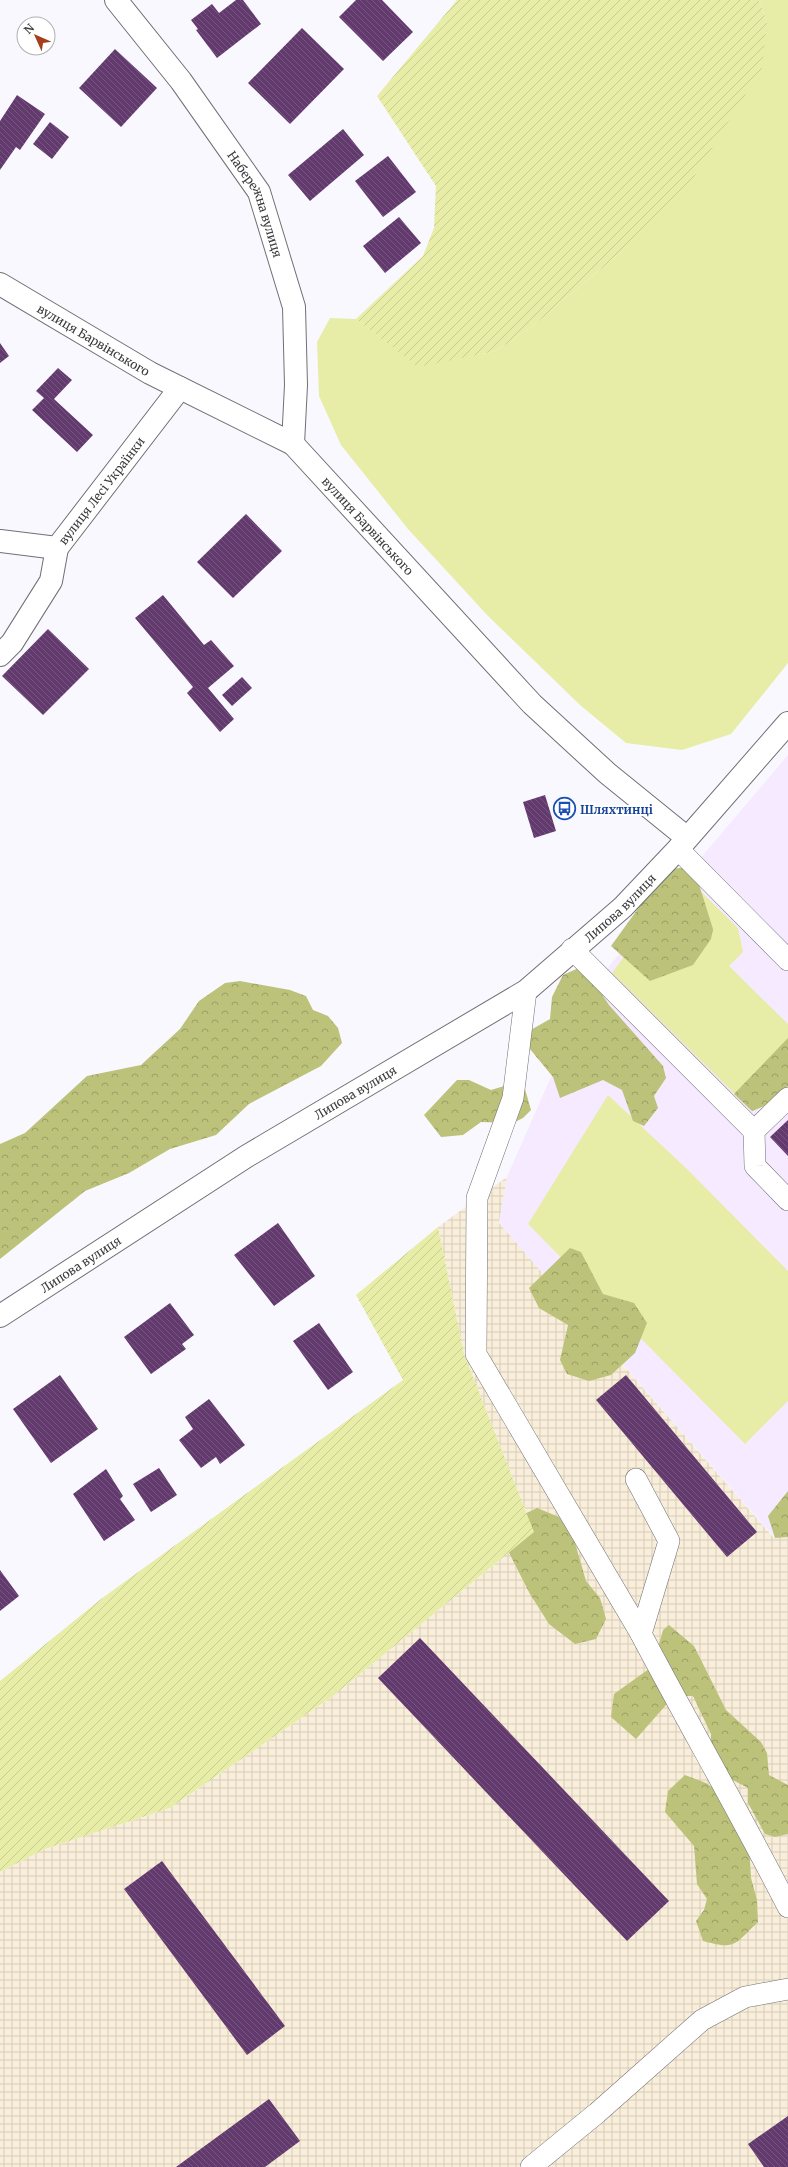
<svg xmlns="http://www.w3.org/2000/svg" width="788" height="2167" font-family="Merriweather,serif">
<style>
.industrial{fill:url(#industrial-grid)}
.education{fill:#f5eaff}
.grass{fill:#e7eda6}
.forest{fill:url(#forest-crowns)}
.garden{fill:url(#garden-furrows)}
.building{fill:url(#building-back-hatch)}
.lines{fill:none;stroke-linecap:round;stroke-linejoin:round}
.lane-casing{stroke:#707075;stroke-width:22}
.street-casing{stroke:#707075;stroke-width:24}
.lane{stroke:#fff;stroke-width:21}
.street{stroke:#fff;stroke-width:22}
.labels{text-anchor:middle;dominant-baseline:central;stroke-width:4;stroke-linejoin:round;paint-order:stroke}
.street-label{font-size:12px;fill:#3c3c3e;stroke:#fff}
.transit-label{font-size:12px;font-weight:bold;fill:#164399;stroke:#fff;text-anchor:start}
</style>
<defs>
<pattern id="industrial-grid" width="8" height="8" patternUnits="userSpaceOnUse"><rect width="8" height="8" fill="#f9eed9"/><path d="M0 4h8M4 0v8" fill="none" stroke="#d6cdbb"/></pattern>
<pattern id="forest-crowns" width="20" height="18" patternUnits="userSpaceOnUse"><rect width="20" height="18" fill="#bcc279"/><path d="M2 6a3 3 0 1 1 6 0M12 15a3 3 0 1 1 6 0" fill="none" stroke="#9a9f65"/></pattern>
<pattern id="garden-furrows" width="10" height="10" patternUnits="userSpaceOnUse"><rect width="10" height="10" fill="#e7eda6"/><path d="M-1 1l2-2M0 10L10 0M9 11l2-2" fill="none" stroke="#c7cc90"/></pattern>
<pattern id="building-back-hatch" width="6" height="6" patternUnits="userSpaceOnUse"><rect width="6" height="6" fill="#633a6d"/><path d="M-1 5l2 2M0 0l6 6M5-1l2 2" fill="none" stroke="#76567f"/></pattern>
</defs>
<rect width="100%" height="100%" fill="#f9f8fe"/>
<!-- industrial -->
<path class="industrial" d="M 507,1177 L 499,1223 L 774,1538 L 788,1533 L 788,2167 L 0,2167 L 0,1872 L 45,1849 L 170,1808 L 333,1696 L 534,1532 L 464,1354 L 438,1227 Z"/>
<!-- education -->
<path class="education" d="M 788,755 L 788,1533 L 775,1538 L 499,1223 L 507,1177 L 589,990 Z"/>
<!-- grass -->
<g class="grass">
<path d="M 759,0 L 788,0 L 788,663 L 731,734 L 682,750 L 626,743 L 580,705 L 488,616 L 408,529 L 341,445 L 319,396 L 317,342 L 330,318 L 356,319 L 418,366 L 496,351 L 534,325 L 626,248 L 767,22 Z"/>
<path d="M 684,875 L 738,928 L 743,952 L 729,966 L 788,1024 L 788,1086 L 752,1111 L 612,973 Z"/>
<path d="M 608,1095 L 688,1170 L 788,1271 L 788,1401 L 745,1444 L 528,1224 Z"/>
</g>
<!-- forest -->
<g class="forest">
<path d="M 689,866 L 696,875 L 713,929 L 711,939 L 693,965 L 650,981 L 611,946 L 658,881 L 674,869 Z"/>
<path d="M 583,966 L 609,1005 L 663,1066 L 666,1078 L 654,1096 L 658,1108 L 644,1126 L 633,1121 L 622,1090 L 603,1080 L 560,1098 L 553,1077 L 525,1043 L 529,1031 L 550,1019 L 552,997 L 563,975 Z"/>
<path d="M 240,981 L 290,990 L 306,996 L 313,1010 L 328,1016 L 338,1028 L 342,1043 L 321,1066 L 249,1104 L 216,1135 L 170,1149 L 129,1173 L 85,1191 L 0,1259 L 0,1144 L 25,1133 L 87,1076 L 141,1065 L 180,1029 L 199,1001 L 225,983 Z"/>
<path d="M 788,1038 L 788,1086 L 770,1104 L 752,1111 L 734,1094 Z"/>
<path d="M 457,1080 L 469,1080 L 491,1090 L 514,1083 L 525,1089 L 531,1110 L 523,1118 L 513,1123 L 481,1122 L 463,1135 L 441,1137 L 424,1115 Z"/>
<path d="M 570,1248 L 581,1252 L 603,1294 L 634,1303 L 647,1323 L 635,1353 L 611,1375 L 589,1381 L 567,1374 L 560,1360 L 568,1325 L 539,1308 L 529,1288 Z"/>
<path d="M 788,1491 L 788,1537 L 775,1538 L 768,1516 Z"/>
<path d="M 537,1508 L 559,1517 L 573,1536 L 586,1581 L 600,1598 L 606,1619 L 596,1639 L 575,1644 L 549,1624 L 530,1594 L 502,1539 L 514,1519 Z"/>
<path d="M 669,1625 L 694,1646 L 726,1710 L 761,1742 L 767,1753 L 769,1775 L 788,1785 L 788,1834 L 775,1837 L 765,1834 L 748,1803 L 748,1788 L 710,1768 L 711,1734 L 693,1696 L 674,1696 L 636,1739 L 611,1717 L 614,1694 L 653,1666 L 663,1630 Z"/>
<path d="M 685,1775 L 706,1783 L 725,1796 L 749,1844 L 751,1878 L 757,1900 L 758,1922 C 734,1945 736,1950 703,1941 L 696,1921 L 704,1910 L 707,1899 L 697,1884 L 694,1846 L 665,1812 L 668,1791 Z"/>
</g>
<!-- garden -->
<g class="garden">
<path d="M 457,0 L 759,0 L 767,22 L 762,68 L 687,188 L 626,248 L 534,325 L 496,351 L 418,367 L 356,319 L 423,256 L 434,228 L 436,186 L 377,96 Z"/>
<path d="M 438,1227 L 464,1354 L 534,1532 L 333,1696 L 170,1808 L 45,1849 L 0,1872 L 0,1681 L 101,1599 L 403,1380 L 356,1295 Z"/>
</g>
<!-- building -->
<g class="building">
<path d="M 236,0 L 243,0 L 261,24 L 217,58 L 196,30 L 198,29 L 191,20 L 212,4 L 219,13 Z"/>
<path d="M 356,0 L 382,0 L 413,32 L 383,61 L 339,17 Z"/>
<path d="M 302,28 L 344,69 L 290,124 L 248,83 Z"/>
<path d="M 115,49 L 157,88 L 121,127 L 79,88 Z"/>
<path d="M 17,95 L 45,114 L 20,150 L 16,147 L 0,170 L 0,121 Z"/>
<path d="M 50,122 L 69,137 L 52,159 L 33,144 Z"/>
<path d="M 343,129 L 364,155 L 310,201 L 288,175 Z"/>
<path d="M 388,156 L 416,192 L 383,217 L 355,181 Z"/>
<path d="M 399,217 L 421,243 L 385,273 L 363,246 Z"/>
<path d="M 0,343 L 9,356 L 0,363 Z"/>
<path d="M 58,368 L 72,380 L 54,399 L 93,435 L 77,452 L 32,410 L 44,398 L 36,391 Z"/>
<path d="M 246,514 L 282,551 L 233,598 L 197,562 Z"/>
<path d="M 163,595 L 204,645 L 211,640 L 234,666 L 208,688 L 234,719 L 220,732 L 187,693 L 193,687 L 135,618 Z"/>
<path d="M 48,629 L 89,669 L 43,715 L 2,676 Z"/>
<path d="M 242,677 L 252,688 L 232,706 L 222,695 Z"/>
<path d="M 545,795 L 556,831 L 534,838 L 523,802 Z"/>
<path d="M 788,1120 L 788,1156 L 770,1137 Z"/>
<path d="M 278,1223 L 315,1276 L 274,1306 L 234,1255 Z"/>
<path d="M 170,1303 L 194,1335 L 182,1344 L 186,1349 L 151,1374 L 124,1337 Z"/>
<path d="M 319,1323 L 353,1372 L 328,1390 L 293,1341 Z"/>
<path d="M 60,1375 L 98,1429 L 51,1463 L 13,1409 Z"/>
<path d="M 626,1375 L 757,1532 L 727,1557 L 596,1400 Z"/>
<path d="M 209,1399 L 245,1445 L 220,1464 L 216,1457 L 201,1468 L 179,1440 L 193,1429 L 185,1417 Z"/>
<path d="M 159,1468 L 177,1495 L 151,1512 L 133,1484 Z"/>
<path d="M 106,1469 L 123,1496 L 120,1499 L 135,1520 L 104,1541 L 73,1494 Z"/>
<path d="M 0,1570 L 19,1596 L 0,1611 Z"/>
<path d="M 420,1638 L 669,1901 L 627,1941 L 378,1678 Z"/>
<path d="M 162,1861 L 285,2026 L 247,2055 L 124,1889 Z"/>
<path d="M 269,2099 L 300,2141 L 265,2167 L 176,2167 Z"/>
<path d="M 788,2116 L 788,2167 L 764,2167 L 748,2144 Z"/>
</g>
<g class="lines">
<defs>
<g id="lane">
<path d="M 678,849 L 788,960"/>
<path d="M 572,949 L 754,1131"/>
<path d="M 526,991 L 513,1098 L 477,1198 L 476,1354 L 641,1634"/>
<path d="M 788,1098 L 754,1131 L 755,1166 L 788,1200"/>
<path d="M 636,1479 L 669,1541 L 641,1634 C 689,1725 741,1815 788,1907"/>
<path d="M 531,2167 L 597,2113 L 702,2020 L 745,1997 L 788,1989"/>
</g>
<g id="street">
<path id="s1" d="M 116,0 L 181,81 L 259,192 L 294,307 L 296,385 L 293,444"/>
<path id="s2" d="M 0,284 L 150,373 L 293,444 L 532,704 L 607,773 L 686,837"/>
<path id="s3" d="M 0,541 L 57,548 L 180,388"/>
<path d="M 0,655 L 12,643 L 51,581 L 57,548"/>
<path id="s4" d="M 0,1316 L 247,1156 L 526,991 L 623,907 L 678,849 L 788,723"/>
</g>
</defs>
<!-- lane casing -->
<use href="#lane" class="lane-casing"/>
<!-- street casing -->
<use href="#street" class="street-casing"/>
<!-- lane -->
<use href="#lane" class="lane"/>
<!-- street -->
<use href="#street" class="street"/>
</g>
<!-- icons -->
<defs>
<symbol id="bus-ring" viewBox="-11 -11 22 22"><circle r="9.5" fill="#fff" stroke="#1a4fb4" stroke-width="1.5"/><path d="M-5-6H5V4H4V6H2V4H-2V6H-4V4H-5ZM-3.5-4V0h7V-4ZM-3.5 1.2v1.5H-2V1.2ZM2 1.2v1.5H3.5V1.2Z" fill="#1a4fb4"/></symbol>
</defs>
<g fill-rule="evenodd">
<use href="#bus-ring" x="552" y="796" width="25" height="25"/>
</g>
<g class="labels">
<!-- street labels -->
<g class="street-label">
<text stroke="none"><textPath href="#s1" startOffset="249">Набережна вулиця</textPath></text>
<text stroke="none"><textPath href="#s2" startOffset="109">вулиця Барвінського</textPath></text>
<text stroke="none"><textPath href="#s3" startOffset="130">вулиця Лесі Українки</textPath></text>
<text stroke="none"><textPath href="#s2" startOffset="445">вулиця Барвінського</textPath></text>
<text stroke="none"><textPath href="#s4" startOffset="744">Липова вулиця</textPath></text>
<text stroke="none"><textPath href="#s4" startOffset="420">Липова вулиця</textPath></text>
<text stroke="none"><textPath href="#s4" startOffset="96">Липова вулиця</textPath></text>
</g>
<!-- transit labels -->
<g class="transit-label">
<text x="580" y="809">Шляхтинці</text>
</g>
</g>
<!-- north arrow -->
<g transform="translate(36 36) rotate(315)"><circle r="19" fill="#ffffff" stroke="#b1b1b2"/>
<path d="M0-3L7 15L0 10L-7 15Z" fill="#a53f19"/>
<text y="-6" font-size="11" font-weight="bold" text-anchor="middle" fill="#3c3c3e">N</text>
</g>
</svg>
